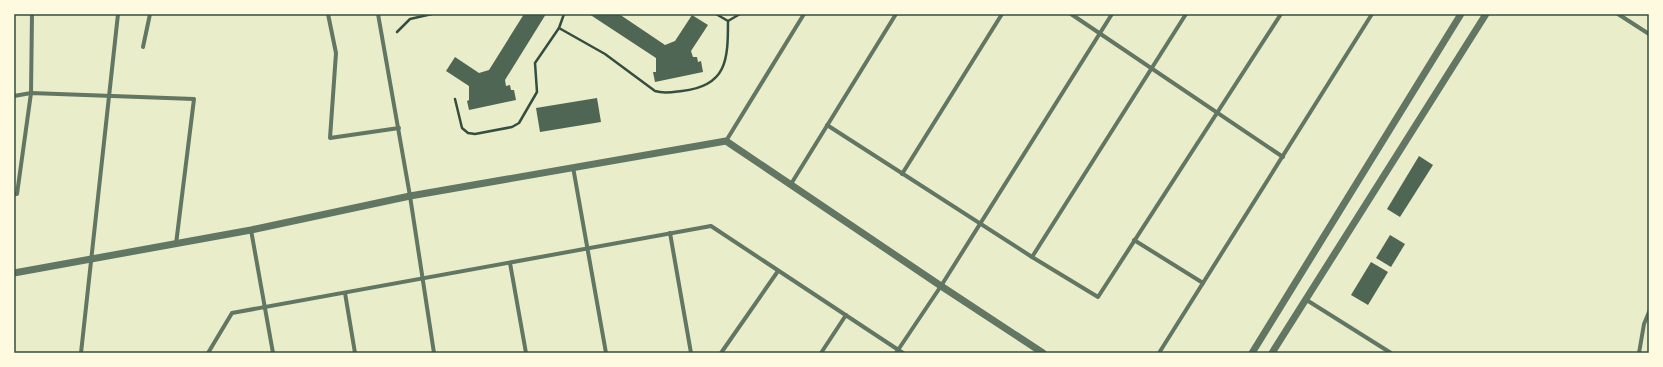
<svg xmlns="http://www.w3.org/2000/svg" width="1663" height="367" font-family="Poppins,sans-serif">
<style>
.building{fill:#4f6655}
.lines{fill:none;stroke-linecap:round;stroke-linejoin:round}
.path{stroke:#344e41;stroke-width:2.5}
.minor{stroke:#617663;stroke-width:4}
.tertiary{stroke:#617663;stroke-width:7}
.neatline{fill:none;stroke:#344e41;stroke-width:1.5}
</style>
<rect width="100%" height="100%" fill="#e9edc9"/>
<!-- building -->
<g class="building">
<path d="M 524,14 L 546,14 L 505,80 L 506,86 L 510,85 L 511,90 L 514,90 L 516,100 L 469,110 L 467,101 L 469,100 L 469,86 L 446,71 L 455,57 L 479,73 L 489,70 Z"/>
<path d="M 589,14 L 619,14 L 665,45 L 675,41 L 692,15 L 708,25 L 691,51 L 693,57 L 697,57 L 698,62 L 701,61 L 703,72 L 655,82 L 653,72 L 656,72 L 656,58 Z"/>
<path d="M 597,98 L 601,122 L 540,132 L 536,108 Z"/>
<path d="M 1419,156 L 1433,165 L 1400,217 L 1387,209 Z"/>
<path d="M 1390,235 L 1405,244 L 1391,267 L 1376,258 Z"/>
<path d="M 1371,262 L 1388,272 L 1368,305 L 1351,295 Z"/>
</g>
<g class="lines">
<!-- path -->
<g class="path">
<path d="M 728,21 L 740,14"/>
<path d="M 559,28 L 605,54 L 655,91 C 664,94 673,92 682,91 C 727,86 728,60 728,21 L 716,14"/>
<path d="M 397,32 L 410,19 L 432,14"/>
<path d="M 455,99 L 462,128 L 468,133 L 475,134 L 512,127 L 519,123 L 537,92 L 535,63 L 559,28 L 564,14"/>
</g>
<!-- minor -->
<g class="minor">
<path d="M 328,14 L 336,53 L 330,138 L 399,128"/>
<path d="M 378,14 L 410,196 L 434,353"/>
<path d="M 1071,14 L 1283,157"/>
<path d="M 1618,14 L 1649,34"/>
<path d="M 143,47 L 150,14"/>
<path d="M 14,96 L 31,93 L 194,99 L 176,244"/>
<path d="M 827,125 L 1032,257 L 1098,297 L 1281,14"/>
<path d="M 726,141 L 804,14"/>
<path d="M 573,167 L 606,353"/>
<path d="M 902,174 L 1002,14"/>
<path d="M 791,184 L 896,14"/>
<path d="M 14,194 L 17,194 L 31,93 L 32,14"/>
<path d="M 251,230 L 273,353"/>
<path d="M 670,233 L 691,353"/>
<path d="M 1134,240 L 1203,283"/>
<path d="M 1032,257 L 1186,14"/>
<path d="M 510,263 L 526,353"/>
<path d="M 345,293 L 355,353"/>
<path d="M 1305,299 L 1391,353"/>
<path d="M 81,353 L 118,14"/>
<path d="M 208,353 L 232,313 L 711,226 L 903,353"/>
<path d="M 721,353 L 778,271"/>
<path d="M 821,353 L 846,315"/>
<path d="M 896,353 L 941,286 L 1112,14"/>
<path d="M 1159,353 L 1372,14"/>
<path d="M 1639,353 L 1644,324 L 1649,312"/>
</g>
<!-- tertiary -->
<g class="tertiary">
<path d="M 14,273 L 251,230 L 410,196 L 726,141 L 941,286 L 1043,353"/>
<path d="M 1252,353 L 1461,14"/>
<path d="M 1272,353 L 1486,14"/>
</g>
</g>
<!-- border -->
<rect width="1663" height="367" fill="none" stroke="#fefae0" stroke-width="30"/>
<rect x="15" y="15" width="1633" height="337" class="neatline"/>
</svg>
